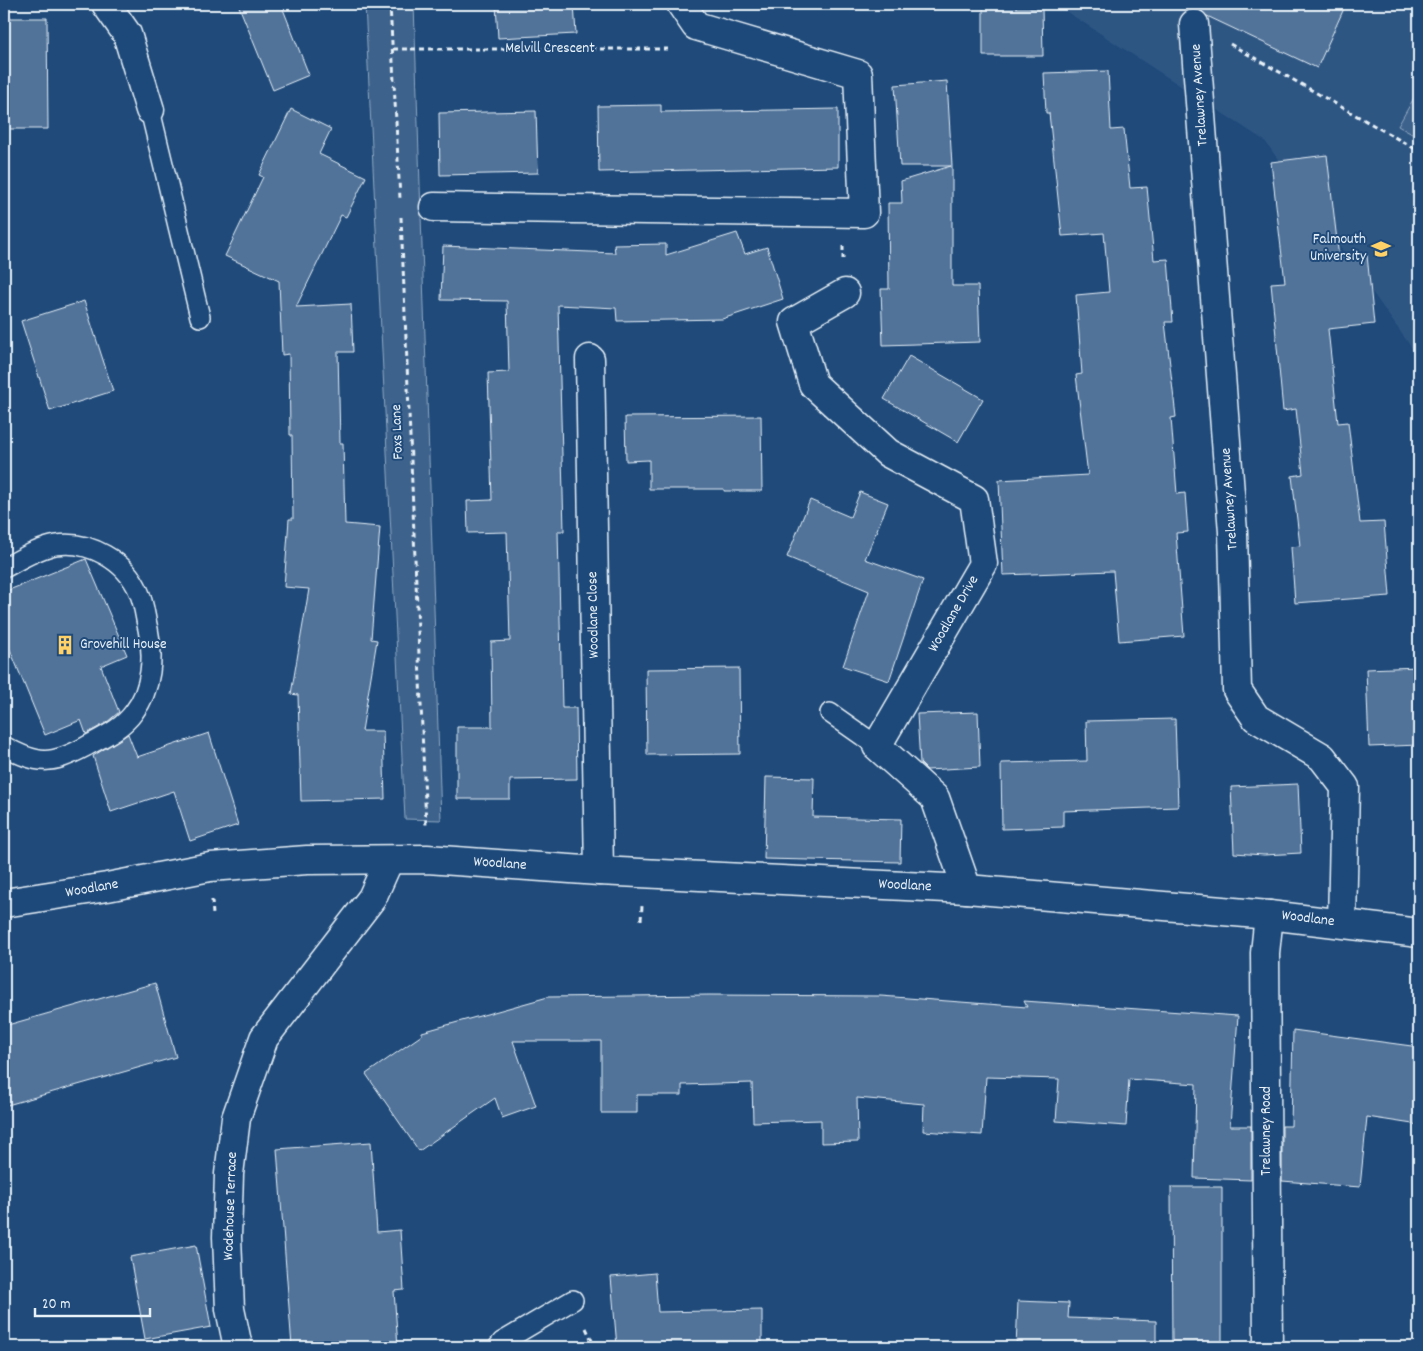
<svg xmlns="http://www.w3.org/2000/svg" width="1423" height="1351" font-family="Dekko,sans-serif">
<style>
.built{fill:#2e5683}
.green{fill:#3c628c;stroke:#92aac2}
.building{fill:#517399;stroke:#e8f1f8}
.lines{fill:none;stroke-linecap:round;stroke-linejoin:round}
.lane-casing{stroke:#e8f1f8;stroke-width:22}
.street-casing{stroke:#e8f1f8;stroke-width:31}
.secondary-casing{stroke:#e8f1f8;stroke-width:31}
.path{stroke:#e8f1f8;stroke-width:3;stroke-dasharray:5 4;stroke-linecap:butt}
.lane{stroke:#1f4a7a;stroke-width:19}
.street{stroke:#1f4a7a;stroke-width:28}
.secondary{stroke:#1f4a7a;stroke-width:28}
.labels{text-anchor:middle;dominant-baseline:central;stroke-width:4;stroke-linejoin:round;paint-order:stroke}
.street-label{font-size:15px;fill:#e8f1f8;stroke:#1f4a7a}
.poi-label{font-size:15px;fill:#e8f1f8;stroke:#1f4a7a;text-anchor:end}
</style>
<rect width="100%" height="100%" fill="#1f4a7a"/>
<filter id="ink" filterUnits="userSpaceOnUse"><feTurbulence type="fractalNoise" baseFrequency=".02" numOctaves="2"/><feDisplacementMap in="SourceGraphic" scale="10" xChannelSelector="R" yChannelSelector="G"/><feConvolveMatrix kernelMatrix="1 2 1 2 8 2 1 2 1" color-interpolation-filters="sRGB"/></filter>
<g filter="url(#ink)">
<!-- built -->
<path class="built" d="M 1055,4 L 1419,4 L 1419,358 L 1265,141 Z"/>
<!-- green -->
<g class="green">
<path d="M 365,4 L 414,4 L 441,820 L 405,819 Z"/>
<path d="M 1419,89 L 1419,138 L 1398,126 Z"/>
</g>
<!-- building -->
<g class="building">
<path d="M 238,4 L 281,4 L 309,75 L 273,90 Z"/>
<path d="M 496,4 L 574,4 L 576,34 L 498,38 Z"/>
<path d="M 983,4 L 1016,4 L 1016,8 L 1042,8 L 1043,56 L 983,56 Z"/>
<path d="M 1182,4 L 1346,4 L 1317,68 L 1207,16 L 1201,10 L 1192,9 Z"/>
<path d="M 4,18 L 47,18 L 48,129 L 4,129 Z"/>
<path d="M 1108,71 L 1111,130 L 1124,129 L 1130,188 L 1147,187 L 1154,260 L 1168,259 L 1173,322 L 1165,322 L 1176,417 L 1171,418 L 1177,494 L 1185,493 L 1188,532 L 1176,533 L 1184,636 L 1119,641 L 1113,571 L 1003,575 L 999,480 L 1088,475 L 1076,375 L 1082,374 L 1076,295 L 1109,292 L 1104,233 L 1062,236 L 1049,113 L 1046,113 L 1044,73 Z"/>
<path d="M 947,81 L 952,166 L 952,286 L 978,286 L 980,342 L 883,345 L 881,289 L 889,289 L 888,203 L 902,203 L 901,181 L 951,166 L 900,166 L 895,85 Z"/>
<path d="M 661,105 L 661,112 L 838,109 L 838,167 L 599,172 L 598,106 Z"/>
<path d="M 291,109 L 331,129 L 319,154 L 366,177 L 346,217 L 341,215 L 296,307 L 351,304 L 353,352 L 338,352 L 340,443 L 343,443 L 345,524 L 380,527 L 371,639 L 377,640 L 362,731 L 383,731 L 385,799 L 301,801 L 298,695 L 291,694 L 309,589 L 284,587 L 289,519 L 293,519 L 292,435 L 290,435 L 289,354 L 282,355 L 279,281 L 225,256 L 263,177 L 259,175 Z"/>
<path d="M 536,111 L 538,173 L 440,175 L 439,113 Z"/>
<path d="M 1327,155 L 1339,258 L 1367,255 L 1374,324 L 1328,329 L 1338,423 L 1348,422 L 1360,523 L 1384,522 L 1390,596 L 1295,603 L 1291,547 L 1300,546 L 1292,476 L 1303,474 L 1296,409 L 1283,411 L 1271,283 L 1285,282 L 1271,162 Z"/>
<path d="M 737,233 L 745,254 L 767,247 L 783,299 L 722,319 L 617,321 L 616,308 L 558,305 L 564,531 L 558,531 L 562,708 L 576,708 L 577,779 L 510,780 L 510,799 L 457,799 L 457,727 L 492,727 L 491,642 L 510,641 L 507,532 L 468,533 L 467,501 L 492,500 L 488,373 L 509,372 L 507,301 L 441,300 L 443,246 L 615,253 L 614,245 L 666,244 L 666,255 Z"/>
<path d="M 84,301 L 113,391 L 50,411 L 21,321 Z"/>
<path d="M 909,356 L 983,399 L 958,442 L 884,399 Z"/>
<path d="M 761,416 L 762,491 L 724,491 L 724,489 L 649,489 L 649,460 L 626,461 L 625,417 Z"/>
<path d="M 860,492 L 888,503 L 865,559 L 923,580 L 889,681 L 843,666 L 869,591 L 787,557 L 810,500 L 850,517 Z"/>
<path d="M 86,559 L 127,655 L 101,666 L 119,712 L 106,723 L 86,734 L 81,720 L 45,735 L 4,635 L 4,592 Z"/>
<path d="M 1419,667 L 1419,745 L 1369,747 L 1366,669 Z"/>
<path d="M 739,668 L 740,754 L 647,755 L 646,669 Z"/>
<path d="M 978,712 L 980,767 L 927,770 L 920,763 L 917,714 Z"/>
<path d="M 1175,719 L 1178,807 L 1063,811 L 1063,827 L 1002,829 L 1001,763 L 1087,761 L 1086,721 Z"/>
<path d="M 209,733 L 238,825 L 190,841 L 174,791 L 111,812 L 93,756 L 128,734 L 137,757 Z"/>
<path d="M 766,777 L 814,778 L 813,817 L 901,819 L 900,862 L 764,859 Z"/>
<path d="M 1298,784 L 1301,853 L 1264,855 L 1234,853 L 1231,787 Z"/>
<path d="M 155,983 L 176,1057 L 4,1106 L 4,1026 Z"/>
<path d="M 709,995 L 881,996 L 1027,1007 L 1024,1001 L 1238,1016 L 1230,1126 L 1251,1126 L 1251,1180 L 1194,1178 L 1196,1084 L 1129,1079 L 1126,1126 L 1056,1121 L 1059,1079 L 986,1077 L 982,1135 L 923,1131 L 924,1104 L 857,1098 L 858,1142 L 821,1143 L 821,1120 L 753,1122 L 752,1083 L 682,1085 L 682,1095 L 637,1095 L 637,1113 L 601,1113 L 601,1041 L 513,1041 L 536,1106 L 502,1118 L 495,1098 L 419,1151 L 366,1074 L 422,1035 L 422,1032 L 548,997 Z"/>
<path d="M 1293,1030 L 1419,1047 L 1419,1125 L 1367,1117 L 1360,1187 L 1282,1181 L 1282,1126 L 1291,1126 Z"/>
<path d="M 371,1142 L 377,1232 L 400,1230 L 404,1290 L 394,1291 L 398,1347 L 292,1347 L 277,1149 Z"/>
<path d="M 1171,1187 L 1222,1187 L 1222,1347 L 1172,1347 Z"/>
<path d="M 196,1245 L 211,1327 L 145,1339 L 130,1257 Z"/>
<path d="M 655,1273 L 658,1312 L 762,1310 L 762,1347 L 617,1347 L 611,1277 Z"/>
<path d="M 1018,1301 L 1069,1303 L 1068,1318 L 1156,1321 L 1156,1347 L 1016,1347 Z"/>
</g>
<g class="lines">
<defs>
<g id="lane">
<path d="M 150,110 L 200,317"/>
<path d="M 4,568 C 19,560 38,548 56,545 C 89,540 126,561 139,592 C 144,603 145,617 148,629 C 154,656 152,689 134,712 C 122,729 103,737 85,747 C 51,765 38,765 4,746"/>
<path d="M 830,713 L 877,746"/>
<path d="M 498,1347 L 502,1342 L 573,1300"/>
</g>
<g id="street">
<path d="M 106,4 L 127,34 L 150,110"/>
<path d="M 1194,24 L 1233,532 L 1237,690 L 1256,718 L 1322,757 L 1345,787 L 1342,923"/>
<path d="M 434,207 L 864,213 L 858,74 L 696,26 L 681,4"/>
<path d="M 845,293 L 794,322 L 813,384 L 888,453 L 974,499 L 983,564 L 877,746 L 935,798 L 967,889"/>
<path d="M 590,359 L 599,871"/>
<path d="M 238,1347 L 230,1309 L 227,1237 L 229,1174 L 236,1118 L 264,1038 L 372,898 L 389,860"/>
<path d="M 1268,1347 L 1265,953 L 1269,915"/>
</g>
<path id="secondary" d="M 4,903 L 107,887 L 210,867 L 307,860 L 427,859 L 599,871 L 967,889 L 1269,915 L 1419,933"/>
</defs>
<!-- lane casing -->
<use href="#lane" class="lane-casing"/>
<!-- street casing -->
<use href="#street" class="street-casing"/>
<!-- secondary casing -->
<use href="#secondary" class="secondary-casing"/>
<!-- path -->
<g class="path">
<path d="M 390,4 L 400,199"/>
<path d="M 1160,4 L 1166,8"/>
<path d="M 1230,44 L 1419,151"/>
<path d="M 393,49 L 670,49"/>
<path d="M 401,217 L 426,826"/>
<path d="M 843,246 L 843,259"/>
<path d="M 212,900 L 213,915"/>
<path d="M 641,920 L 642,906"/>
<path d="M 586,1328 L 595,1347"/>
</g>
<!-- lane -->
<use href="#lane" class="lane"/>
<!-- street -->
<use href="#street" class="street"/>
<!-- secondary -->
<use href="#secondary" class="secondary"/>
</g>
</g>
<!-- icons -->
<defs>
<symbol id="university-bare" viewBox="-9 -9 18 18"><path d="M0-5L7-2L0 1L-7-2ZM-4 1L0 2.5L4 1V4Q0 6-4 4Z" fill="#ffd166" stroke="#1f4a7a" stroke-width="2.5" paint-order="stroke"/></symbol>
<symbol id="building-bare" viewBox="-9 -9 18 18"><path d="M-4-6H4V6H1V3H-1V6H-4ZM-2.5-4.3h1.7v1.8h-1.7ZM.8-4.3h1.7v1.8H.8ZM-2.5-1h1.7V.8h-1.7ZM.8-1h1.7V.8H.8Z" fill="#ffd166" stroke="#1f4a7a" stroke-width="2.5" paint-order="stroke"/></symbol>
</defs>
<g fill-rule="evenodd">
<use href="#university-bare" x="1367" y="235" width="28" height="28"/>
<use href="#building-bare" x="51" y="631" width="28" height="28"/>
</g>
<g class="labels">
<!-- street labels -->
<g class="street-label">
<text x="550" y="49">Melvill Crescent</text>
<text transform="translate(1200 95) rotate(-94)">Trelawney Avenue</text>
<text transform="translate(398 432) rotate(-92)">Foxs Lane</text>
<text transform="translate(1230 499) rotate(-94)">Trelawney Avenue</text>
<text transform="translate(954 614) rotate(-60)">Woodlane Drive</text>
<text transform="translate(594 615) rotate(-91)">Woodlane Close</text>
<text transform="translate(500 864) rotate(4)">Woodlane</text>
<text transform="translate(905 886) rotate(3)">Woodlane</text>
<text transform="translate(92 889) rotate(-10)">Woodlane</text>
<text transform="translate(1308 919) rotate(7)">Woodlane</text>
<text transform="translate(1267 1131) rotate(-90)">Trelawney Road</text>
<text transform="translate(231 1206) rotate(-88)">Wodehouse Terrace</text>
</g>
<!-- poi labels -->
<g class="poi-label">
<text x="1366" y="240">Falmouth<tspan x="1366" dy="17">University</tspan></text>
<text x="80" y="645" text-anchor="start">Grovehill House</text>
</g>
</g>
<!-- margin -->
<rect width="1423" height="1351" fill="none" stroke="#1f4a7a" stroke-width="20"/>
<rect x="10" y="10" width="1403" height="1331" fill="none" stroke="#e8f1f8" stroke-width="2" filter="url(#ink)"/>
<!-- scale -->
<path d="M35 1308v8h115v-8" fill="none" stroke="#e8f1f8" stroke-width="2.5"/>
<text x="42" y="1308" font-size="15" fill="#e8f1f8" stroke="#1f4a7a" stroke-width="4" paint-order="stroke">20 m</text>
</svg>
